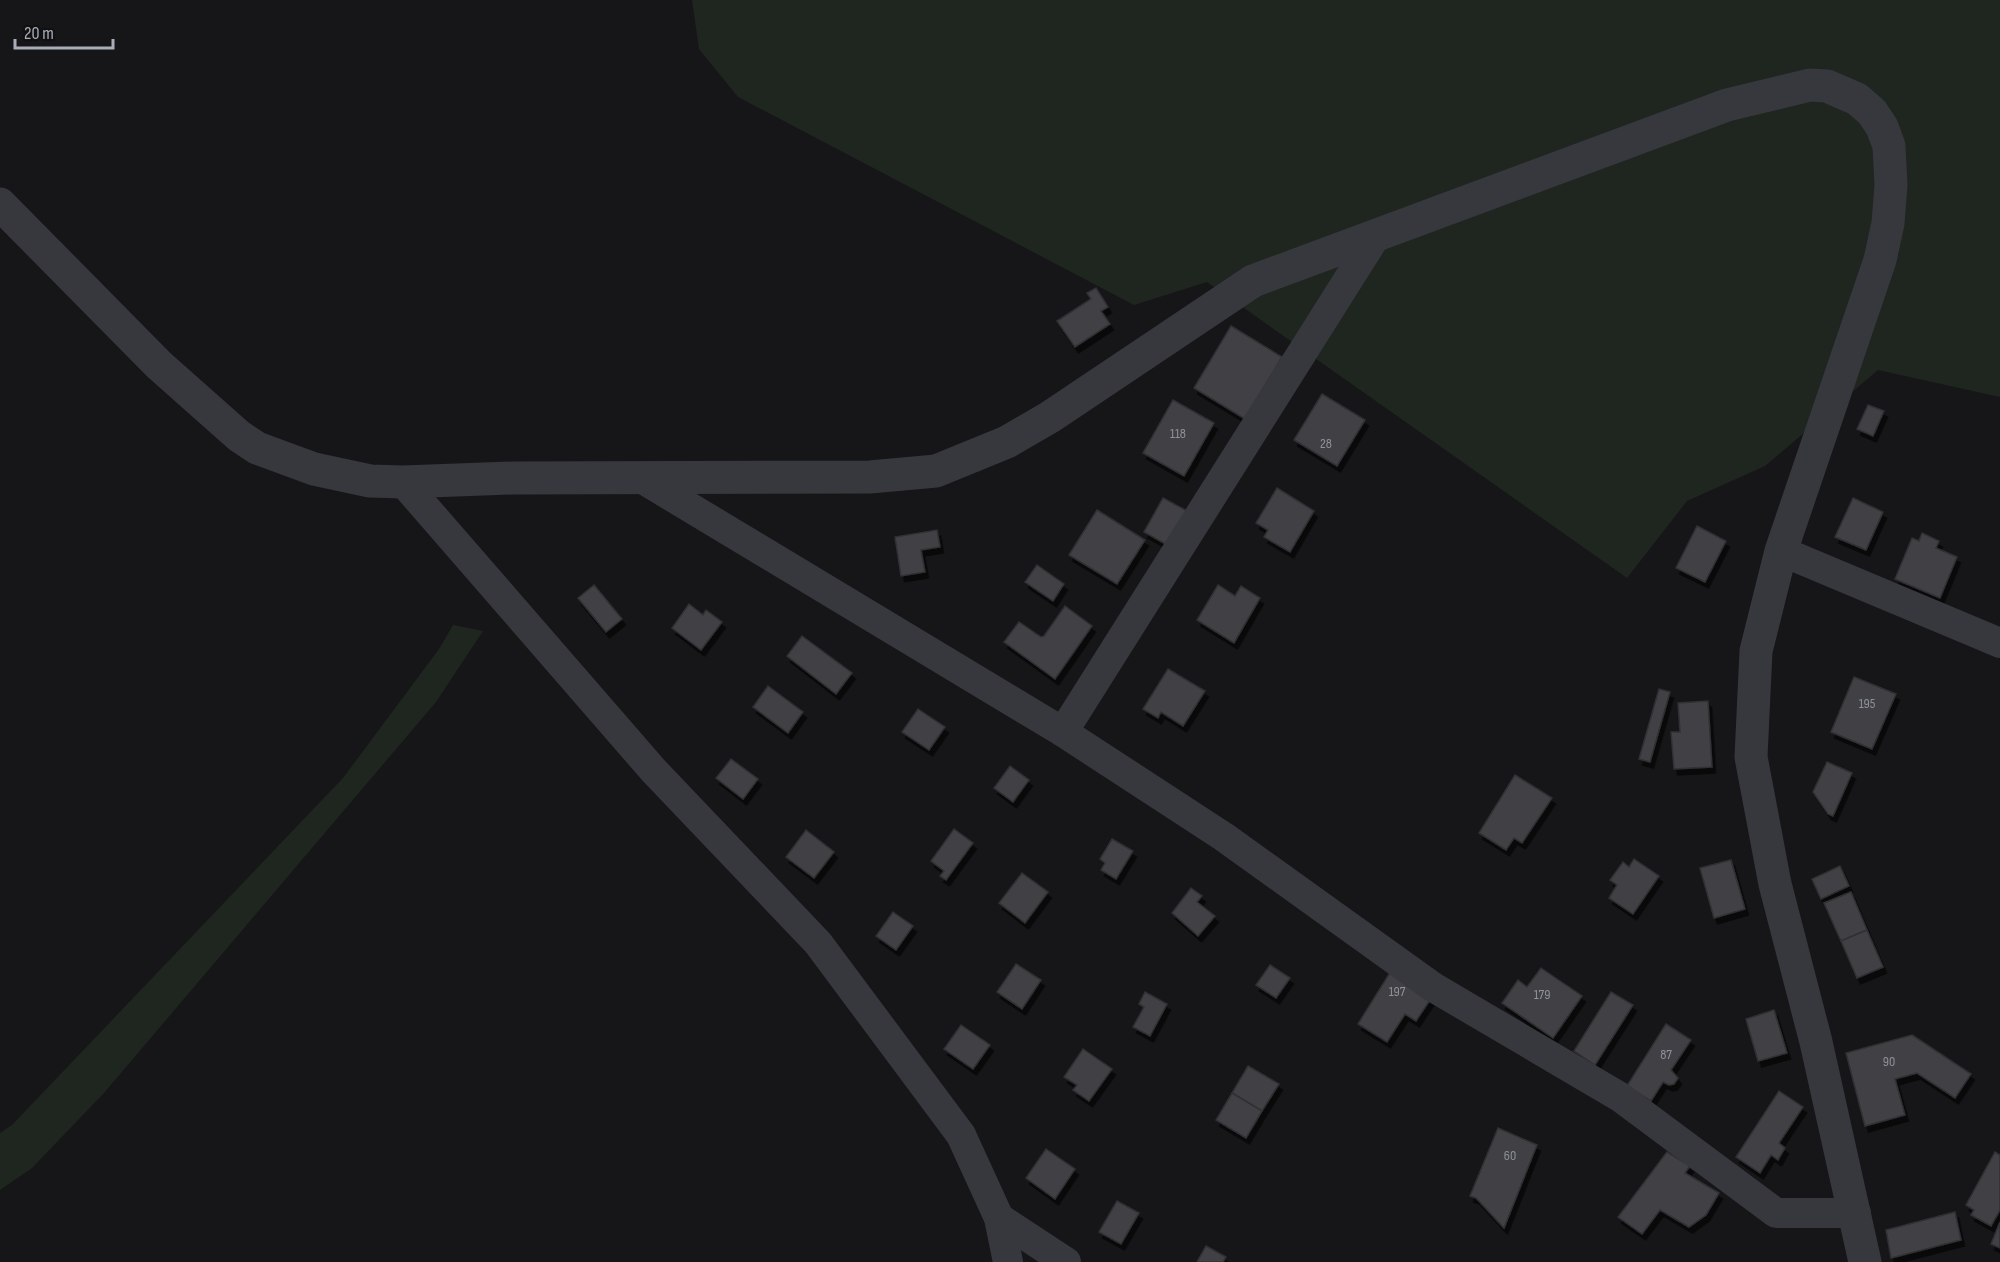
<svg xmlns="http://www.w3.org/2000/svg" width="2000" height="1262" font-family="'Sofia Sans Condensed',sans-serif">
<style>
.green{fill:#1e261f}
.building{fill:#404145;stroke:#303034;stroke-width:1.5;filter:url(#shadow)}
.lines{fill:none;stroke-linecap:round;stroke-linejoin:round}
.minor{stroke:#37383d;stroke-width:30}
.tertiary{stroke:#37383d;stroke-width:33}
.labels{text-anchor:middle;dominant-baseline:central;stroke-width:6;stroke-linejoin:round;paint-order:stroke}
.number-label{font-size:14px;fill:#8e929b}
</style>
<defs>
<filter id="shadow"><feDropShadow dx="3.5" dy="6" stdDeviation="0" flood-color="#0009"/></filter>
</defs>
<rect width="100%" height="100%" fill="#161618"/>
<!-- green -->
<g class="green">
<path d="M 692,0 L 2000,0 L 2000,397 L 1878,370 L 1765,466 L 1687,501 L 1627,578 L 1207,282 L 1134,305 L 738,97 L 699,49 Z"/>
<path d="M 453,625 L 483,631 L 436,702 L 104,1093 L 32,1168 L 0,1190 L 0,1133 L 12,1125 L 343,778 L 439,649 Z"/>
</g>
<!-- building -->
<g class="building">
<path d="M 1096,288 L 1108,307 L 1101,311 L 1110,324 L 1075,347 L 1057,321 L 1091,299 L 1087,293 Z"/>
<path d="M 1231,326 L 1282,357 L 1245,419 L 1194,388 Z"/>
<path d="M 1322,394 L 1365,420 L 1337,466 L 1294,440 Z"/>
<path d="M 1173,400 L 1214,423 L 1184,476 L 1143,453 Z"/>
<path d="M 1868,405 L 1884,411 L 1873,436 L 1857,429 Z"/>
<path d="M 1277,488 L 1314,511 L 1290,552 L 1264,537 L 1268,530 L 1256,523 Z"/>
<path d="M 1163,498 L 1189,512 L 1169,546 L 1144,532 Z"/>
<path d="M 1853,498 L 1883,512 L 1866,550 L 1835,537 Z"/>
<path d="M 1097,510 L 1145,540 L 1117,584 L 1069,555 Z"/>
<path d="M 1697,526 L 1726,541 L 1705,582 L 1676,568 Z"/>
<path d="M 937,530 L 940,547 L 921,550 L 925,572 L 901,576 L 895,537 Z"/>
<path d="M 1922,533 L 1939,541 L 1936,548 L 1957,557 L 1940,598 L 1895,579 L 1912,538 L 1919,541 Z"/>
<path d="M 1037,565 L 1064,584 L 1053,601 L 1025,582 Z"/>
<path d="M 594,585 L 622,619 L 606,632 L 578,598 Z"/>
<path d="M 1218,585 L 1235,596 L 1241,586 L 1260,598 L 1234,643 L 1197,620 Z"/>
<path d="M 689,604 L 703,615 L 706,610 L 722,622 L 701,650 L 672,628 Z"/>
<path d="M 1065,606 L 1092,626 L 1055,679 L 1004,642 L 1019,622 L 1041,637 L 1044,636 Z"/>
<path d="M 802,636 L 852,673 L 836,694 L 787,656 Z"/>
<path d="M 1168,669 L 1205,691 L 1183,726 L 1161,712 L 1158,718 L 1143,709 Z"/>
<path d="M 1854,677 L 1896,694 L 1872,749 L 1831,732 Z"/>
<path d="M 768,686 L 803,712 L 788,733 L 753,707 Z"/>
<path d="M 1659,689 L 1670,692 L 1650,762 L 1639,759 Z"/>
<path d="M 1708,701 L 1712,767 L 1674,769 L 1671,732 L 1680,732 L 1678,703 Z"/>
<path d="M 918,709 L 945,727 L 929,750 L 902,732 Z"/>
<path d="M 731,759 L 758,779 L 743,799 L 716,778 Z"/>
<path d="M 1827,762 L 1852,773 L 1833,816 L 1828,814 L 1813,792 Z"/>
<path d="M 1010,766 L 1029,780 L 1013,802 L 994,788 Z"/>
<path d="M 1515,775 L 1552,798 L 1522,843 L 1514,838 L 1506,850 L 1479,833 Z"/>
<path d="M 954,829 L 973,843 L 946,880 L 940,876 L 944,871 L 931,861 Z"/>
<path d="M 806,830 L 834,852 L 814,878 L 786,857 Z"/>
<path d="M 1112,839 L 1133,851 L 1116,879 L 1101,870 L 1105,863 L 1100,859 Z"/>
<path d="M 1634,859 L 1659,876 L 1633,914 L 1609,898 L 1617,885 L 1610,880 L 1623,862 L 1629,867 Z"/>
<path d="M 1731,860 L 1745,909 L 1714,918 L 1700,868 Z"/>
<path d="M 1840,866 L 1849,886 L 1821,899 L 1812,879 Z"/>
<path d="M 1022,873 L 1048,892 L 1025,923 L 999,903 Z"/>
<path d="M 1191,888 L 1202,896 L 1197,902 L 1215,916 L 1198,936 L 1172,913 Z"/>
<path d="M 1851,892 L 1867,930 L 1841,941 L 1824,903 Z"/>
<path d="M 893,912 L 913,926 L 896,950 L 876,936 Z"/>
<path d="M 1867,930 L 1883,967 L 1857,978 L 1841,941 Z"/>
<path d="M 1016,964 L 1041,980 L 1022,1009 L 997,992 Z"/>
<path d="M 1270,965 L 1290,978 L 1276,998 L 1256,985 Z"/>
<path d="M 1541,968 L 1582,996 L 1553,1038 L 1502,1003 L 1518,980 L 1527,987 Z"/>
<path d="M 1391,971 L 1432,997 L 1416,1021 L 1405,1014 L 1387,1042 L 1358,1024 Z"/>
<path d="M 1145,992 L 1167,1004 L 1150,1036 L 1133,1027 L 1144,1007 L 1139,1004 Z"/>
<path d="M 1611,992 L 1633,1005 L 1595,1065 L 1574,1051 Z"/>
<path d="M 1774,1010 L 1787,1053 L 1758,1061 L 1746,1019 Z"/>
<path d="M 1666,1024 L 1691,1040 L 1671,1070 L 1678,1078 L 1674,1084 L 1669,1085 L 1663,1082 L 1651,1101 L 1627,1086 Z"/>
<path d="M 961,1025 L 990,1045 L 973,1069 L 944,1049 Z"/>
<path d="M 1912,1035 L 1971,1074 L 1955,1098 L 1917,1073 L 1895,1079 L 1905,1115 L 1865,1126 L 1846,1053 Z"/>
<path d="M 1083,1049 L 1112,1069 L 1089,1101 L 1073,1090 L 1077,1085 L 1064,1077 Z"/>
<path d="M 1248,1066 L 1279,1084 L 1262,1111 L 1232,1093 Z"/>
<path d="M 1779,1091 L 1803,1107 L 1779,1143 L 1785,1148 L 1778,1160 L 1771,1155 L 1760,1173 L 1736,1157 Z"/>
<path d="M 1232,1093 L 1262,1111 L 1246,1138 L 1216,1120 Z"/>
<path d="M 1498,1128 L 1537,1145 L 1504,1228 L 1476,1198 L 1470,1196 Z"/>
<path d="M 1046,1149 L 1075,1169 L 1055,1199 L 1026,1178 Z"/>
<path d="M 1667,1152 L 1690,1166 L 1685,1173 L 1719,1193 L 1706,1215 L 1689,1227 L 1660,1210 L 1642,1234 L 1618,1217 Z"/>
<path d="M 1995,1152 L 2000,1155 L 2000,1210 L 1991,1226 L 1971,1215 L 1974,1210 L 1966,1205 Z"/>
<path d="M 1117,1201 L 1139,1213 L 1121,1244 L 1099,1232 Z"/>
<path d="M 1955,1212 L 1961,1240 L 1891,1258 L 1886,1230 Z"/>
<path d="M 2000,1222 L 2000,1248 L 1991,1244 Z"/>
<path d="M 1206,1246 L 1226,1257 L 1223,1262 L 1197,1262 Z"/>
</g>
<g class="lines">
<!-- minor -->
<g class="minor">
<path d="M 641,478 L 1063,732 L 1224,837 L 1433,987 L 1620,1097 L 1776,1213 L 1856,1213"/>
<path d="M 403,482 L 654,771 L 818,943 L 961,1135 L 999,1218 L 1008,1262"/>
<path d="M 1781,551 L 2000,643"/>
<path d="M 1063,732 L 1377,234"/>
<path d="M 999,1218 L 1066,1262"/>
</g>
<!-- tertiary -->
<path class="tertiary" d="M 0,204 L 159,365 L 239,436 L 257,448 L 314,469 L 370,481 L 403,482 L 513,478 L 870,477 L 936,471 L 1007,442 L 1050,417 L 1253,281 L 1727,105 L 1810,85 L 1827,86 L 1857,99 L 1872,112 L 1882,127 L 1889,146 L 1891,185 L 1888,223 L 1880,260 L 1781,551 L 1756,651 L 1751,757 L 1775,884 L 1816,1042 L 1865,1262"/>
</g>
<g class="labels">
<!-- number labels -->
<g class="number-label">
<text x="1178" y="433">118</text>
<text x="1326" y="443">28</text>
<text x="1867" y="703">195</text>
<text x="1397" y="991">197</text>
<text x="1542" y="994">179</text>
<text x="1666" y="1054">87</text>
<text x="1889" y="1061">90</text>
<text x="1510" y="1155">60</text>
</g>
</g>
<!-- scale -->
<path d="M15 39v9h98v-9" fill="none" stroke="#a8adb8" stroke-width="3"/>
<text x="24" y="39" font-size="18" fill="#a8adb8" stroke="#111113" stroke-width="4.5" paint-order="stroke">20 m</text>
</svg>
